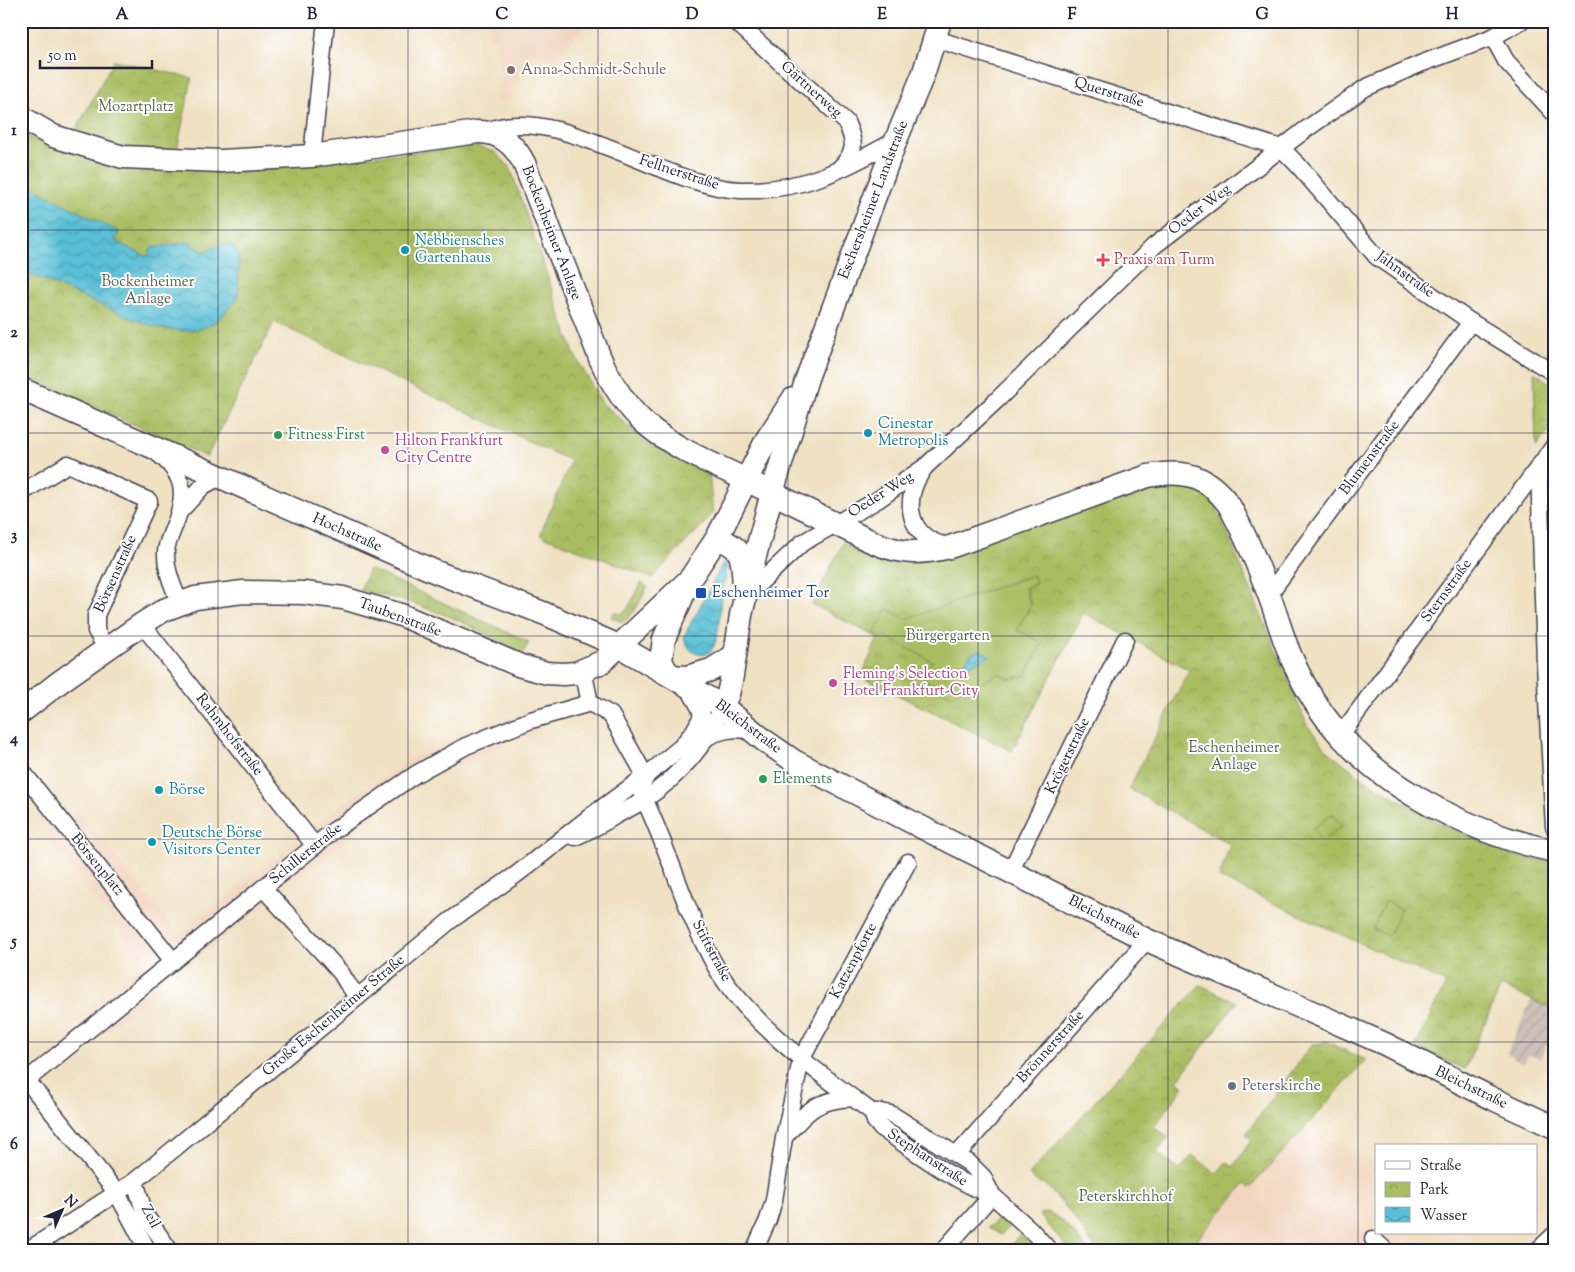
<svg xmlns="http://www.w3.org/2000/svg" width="1575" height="1272" font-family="'Sorts Mill Goudy',serif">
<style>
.built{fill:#f1d5bd}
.industrial{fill:url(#industrial-furrows)}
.grass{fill:url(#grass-tufts);stroke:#66704e}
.park{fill:url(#park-crowns);stroke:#66704e;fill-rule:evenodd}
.garden{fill:#a9bd61;stroke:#66704e;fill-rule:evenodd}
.water{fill:url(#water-waves);stroke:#3d7088}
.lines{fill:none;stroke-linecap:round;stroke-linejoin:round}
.street-casing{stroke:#413f4f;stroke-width:19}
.secondary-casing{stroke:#413f4f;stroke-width:25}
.street{stroke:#fff;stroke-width:16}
.secondary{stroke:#fff;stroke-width:22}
.grid{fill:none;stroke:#22223b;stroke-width:1;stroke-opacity:0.55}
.education-dot{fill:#8d6e63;stroke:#fff;stroke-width:2}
.culture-dot{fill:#0f9aa8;stroke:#fff;stroke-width:2}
.health-dot{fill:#e0444e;stroke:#fff;stroke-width:2}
.leisure-dot{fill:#2e9e5b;stroke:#fff;stroke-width:2}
.hotel-dot{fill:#d1479c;stroke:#fff;stroke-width:2}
.transit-dot{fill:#1a4fb4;stroke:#fff;stroke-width:2}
.worship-dot{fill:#6b7280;stroke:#fff;stroke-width:2}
.labels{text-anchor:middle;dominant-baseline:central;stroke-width:4;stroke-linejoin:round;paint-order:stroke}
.education-label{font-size:15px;fill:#785e54;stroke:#fff;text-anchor:start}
.street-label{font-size:15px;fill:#22223b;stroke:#fff}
.park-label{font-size:15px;fill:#58604a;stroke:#fff}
.culture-label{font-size:15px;fill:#0d838f;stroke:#fff;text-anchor:start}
.health-label{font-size:15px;fill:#be3a42;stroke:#fff;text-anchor:start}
.leisure-label{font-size:15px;fill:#27864d;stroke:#fff;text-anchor:start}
.hotel-label{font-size:15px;fill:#b23c85;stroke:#fff;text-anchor:start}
.transit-label{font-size:15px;fill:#164399;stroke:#fff;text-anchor:start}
.worship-label{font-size:15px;fill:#5b616d;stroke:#fff;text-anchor:start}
.neatline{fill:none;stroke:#22223b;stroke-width:2}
.grid-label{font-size:16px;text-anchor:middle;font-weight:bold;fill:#22223b}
</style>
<defs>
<pattern id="industrial-furrows" width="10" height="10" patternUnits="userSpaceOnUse" patternTransform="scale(1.25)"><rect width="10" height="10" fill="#cec1ba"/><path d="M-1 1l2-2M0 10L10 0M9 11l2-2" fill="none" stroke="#b1a6a1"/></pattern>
<pattern id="grass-tufts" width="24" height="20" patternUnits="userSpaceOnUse" patternTransform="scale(1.25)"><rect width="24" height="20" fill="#a9bd61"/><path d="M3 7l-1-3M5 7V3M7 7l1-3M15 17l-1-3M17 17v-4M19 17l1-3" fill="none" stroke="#91a255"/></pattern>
<pattern id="park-crowns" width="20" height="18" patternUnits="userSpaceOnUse" patternTransform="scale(1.25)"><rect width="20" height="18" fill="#a9bd61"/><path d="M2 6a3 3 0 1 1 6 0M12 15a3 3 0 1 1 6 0" fill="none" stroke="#91a255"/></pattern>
<pattern id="water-waves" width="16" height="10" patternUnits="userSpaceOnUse" patternTransform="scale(1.25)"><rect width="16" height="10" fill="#58bfd6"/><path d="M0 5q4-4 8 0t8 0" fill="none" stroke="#489baf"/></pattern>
</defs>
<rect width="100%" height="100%" fill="#fff"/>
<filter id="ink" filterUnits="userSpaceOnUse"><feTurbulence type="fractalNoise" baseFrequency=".02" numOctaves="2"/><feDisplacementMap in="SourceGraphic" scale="10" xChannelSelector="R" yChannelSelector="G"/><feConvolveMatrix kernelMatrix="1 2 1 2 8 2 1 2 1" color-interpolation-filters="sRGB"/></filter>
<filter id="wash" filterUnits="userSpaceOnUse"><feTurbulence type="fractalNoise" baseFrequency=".0096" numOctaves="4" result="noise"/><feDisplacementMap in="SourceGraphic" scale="20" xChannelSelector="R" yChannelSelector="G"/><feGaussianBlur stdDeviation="1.12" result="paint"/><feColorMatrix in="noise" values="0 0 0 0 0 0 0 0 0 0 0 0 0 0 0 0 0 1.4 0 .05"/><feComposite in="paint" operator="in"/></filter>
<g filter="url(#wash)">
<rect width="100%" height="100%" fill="#efe1c2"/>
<!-- built -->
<g class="built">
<path d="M 459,21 L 590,21 L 553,60 L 529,51 L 510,100 L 497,102 L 496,84 L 502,79 L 495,38 L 490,38 L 488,22 L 459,26 Z"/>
<path d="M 526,713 L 535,734 L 475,756 L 426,780 L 369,821 L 92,1043 L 73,1021 L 144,962 L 44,834 L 77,809 L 179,935 L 349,799 L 410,759 L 463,735 Z"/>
<path d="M 1304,1128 L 1376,1162 L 1376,1233 L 1410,1233 L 1394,1249 L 1377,1235 L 1361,1251 L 1187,1251 L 1245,1183 L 1250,1188 Z"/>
</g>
<!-- industrial -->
<path class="industrial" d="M 1531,1000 L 1554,1010 L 1554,1030 L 1540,1059 L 1528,1054 L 1523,1064 L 1514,1059 L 1507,1053 Z"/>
<!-- grass -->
<g class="grass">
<path d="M 369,569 L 529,642 L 523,653 L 456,619 L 406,601 L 360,590 Z"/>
<path d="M 642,582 L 647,587 C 643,596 634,617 623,621 C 619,622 615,619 611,617 L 614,612 L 621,614 L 627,610 Z"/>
</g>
<!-- park -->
<g class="park">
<path d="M 114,60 L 192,78 L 177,150 L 126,149 L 73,135 Z"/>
<path d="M 21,124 L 52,142 L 312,162 L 475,146 L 495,152 L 510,167 L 574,354 L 603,404 L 649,444 L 709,473 L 713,514 L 652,578 L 540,535 L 571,461 L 274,322 L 207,457 L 21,374 Z"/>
<path d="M 1534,372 L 1554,386 L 1554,424 L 1536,447 Z"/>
<path d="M 1170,480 L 1194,485 L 1215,504 L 1307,725 L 1329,752 L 1364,779 L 1439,823 L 1515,856 L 1554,862 L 1554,1010 L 1501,986 L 1465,1069 L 1415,1047 L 1446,983 L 1219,878 L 1230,844 L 1129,789 L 1189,670 L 1084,613 L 1012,751 L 861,677 L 878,638 L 812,604 L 843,543 L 893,566 ZM 1033,576 L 1036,584 L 1025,588 L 1031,604 L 1017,630 L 1011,679 L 998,673 L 994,674 L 991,678 L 933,661 L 884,636 L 906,619 Z"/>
<path d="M 1200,985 L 1237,1002 L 1177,1081 L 1184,1086 L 1154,1127 L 1168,1137 L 1157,1153 L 1180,1170 L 1192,1155 L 1217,1174 L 1226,1162 L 1233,1167 L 1252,1139 L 1246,1134 L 1312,1044 L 1324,1043 L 1325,1041 L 1366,1060 L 1250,1188 L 1245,1184 L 1187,1251 L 1097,1251 C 1081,1226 1065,1204 1043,1183 L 1039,1183 L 1029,1175 Z"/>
<path d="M 1048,1212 C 1064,1220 1077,1236 1088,1251 L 1070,1251 L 1039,1214 Z"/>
<path d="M 999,1220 L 1004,1220 L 1010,1225 L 1001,1235 L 988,1227 Z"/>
<path d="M 1020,1234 L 1035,1251 L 1017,1251 L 1011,1245 Z"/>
</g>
<!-- garden -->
<g class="garden">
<path d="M 1033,575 L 1036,584 L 1025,588 L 1031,604 L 1017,630 L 1042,643 L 1026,675 L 1011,679 L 998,673 L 994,674 L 991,678 L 952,695 L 924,679 L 932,661 L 884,636 L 883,639 L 874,634 L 887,609 L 906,619 ZM 971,653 L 981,660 L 966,667 L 965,662 Z"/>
<path d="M 1333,814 L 1342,826 L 1321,841 L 1313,828 Z"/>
<path d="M 1385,901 L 1401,909 L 1388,936 L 1373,929 Z"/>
</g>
<!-- water -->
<g class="water">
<path d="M 21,182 L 119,232 L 115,241 L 147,257 L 152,248 L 188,242 L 204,252 C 218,247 232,235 239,257 L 238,294 L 236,301 L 216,322 L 203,328 L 183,331 L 159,328 L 133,319 L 21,270 Z"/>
<path d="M 725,562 L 728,565 C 726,577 722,588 721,600 C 719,613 721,667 694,652 C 687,648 685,643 684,636 L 722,565 Z"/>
<path d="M 980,650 L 990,656 L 965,667 C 965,658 972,652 980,650 Z"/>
</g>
</g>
<g filter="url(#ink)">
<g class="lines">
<defs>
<g id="street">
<path d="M 735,21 L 846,122 C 856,144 856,151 840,168"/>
<path d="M 1493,37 L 1506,61 L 1554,113"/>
<path d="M 936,39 L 1281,148 L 1298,165 L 1377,257 L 1471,322 L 1554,373"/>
<path d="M 487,131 C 557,102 665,187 740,190 C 801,192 845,169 896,140"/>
<path d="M 312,156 L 326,21"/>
<path d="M 156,452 C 187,476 187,496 173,529 C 170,537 165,547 166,555 C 166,571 173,588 180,603"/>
<path d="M 1539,466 L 1545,664 L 1554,827"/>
<path d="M 923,470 C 901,500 908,540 949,546"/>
<path d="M 21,493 L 68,464 L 149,501 L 96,615 L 96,631 L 106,648"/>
<path d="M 181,510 L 203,486 L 220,477"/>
<path d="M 1269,594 L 1471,322"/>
<path d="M 745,597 L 802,543 L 879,499 L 926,466 L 998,399 L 1154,246 L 1305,130 L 1365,88 L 1420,64 L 1493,37 L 1521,21"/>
<path d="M 142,624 L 315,846"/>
<path d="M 583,670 L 590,703"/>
<path d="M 590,703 L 611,715 L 642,770"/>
<path d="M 1340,736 L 1554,446"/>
<path d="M 705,738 C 721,730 734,727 752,731"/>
<path d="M 21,770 L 173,961"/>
<path d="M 647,775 L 642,784 L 641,792 C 669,849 685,912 716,967 C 724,982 735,995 746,1007 C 783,1048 827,1079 872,1112 L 875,1121 L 881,1128 C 917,1152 951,1180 992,1195"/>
<path d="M 575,837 C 589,831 602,824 615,816 C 625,810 636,806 645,799 C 676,779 710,742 722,706"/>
<path d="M 1010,872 L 1125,640"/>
<path d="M 263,888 L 324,954"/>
<path d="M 325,955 L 341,973 L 347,983 L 358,997"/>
<path d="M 21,1073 L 117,1193 L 148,1251"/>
<path d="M 21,1081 L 27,1080 L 333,831 L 416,774 L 466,746 L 531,720 L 590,703"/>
<path d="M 872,1112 L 881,1112 L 891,1114 L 969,1163 L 983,1177 L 992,1195 L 1031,1230 L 1050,1251"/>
<path d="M 785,1136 C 808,1110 816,1100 852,1098"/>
<path d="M 957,1155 L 1147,940"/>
<path d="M 135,1181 L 145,1215 L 170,1251"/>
<path d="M 1373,1239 L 1386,1251"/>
<path d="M 25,1251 L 36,1245 L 135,1181 L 451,920 L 517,874 L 591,816 L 647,775 L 681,747 L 694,731 L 702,716 L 700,708 L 688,687"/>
<path d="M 754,1251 L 768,1220 L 774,1200 L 784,1138 L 801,1060 L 908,862"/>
<path d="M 943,1251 L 992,1195"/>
<path d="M 1537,1251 L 1554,1235"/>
</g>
<g id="secondary">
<path d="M 21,117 L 53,136 L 123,157 L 221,161 L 312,156 L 477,132 C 499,131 514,144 524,163 L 600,358 C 611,383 626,407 647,425 C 674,448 709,462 740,477 C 782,498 824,518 866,539 C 898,554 915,555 950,547 L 1148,476 C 1184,469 1207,475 1229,505 C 1245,534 1258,565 1269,595 C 1277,616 1283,639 1292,659 C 1304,687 1321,714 1341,736 C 1392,794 1478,835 1554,851"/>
<path d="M 21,389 L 436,572 L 543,613 L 619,646 L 722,706 L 765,741 L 794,761 L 925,829 L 1147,940 L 1385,1044 L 1489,1097 L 1554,1127"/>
<path d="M 717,538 C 745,549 741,556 744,583"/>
<path d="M 735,655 L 711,670 L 687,677 L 672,676 L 665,669 L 661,660 L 664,639 L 690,579 L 717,538 L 767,439 L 793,399"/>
<path d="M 722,706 L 728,694 L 732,676 L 741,615 L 754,560 L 772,493 L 807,378 L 896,140 L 923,75 L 940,21"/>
<path d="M 21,712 L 61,681 L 142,624 L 164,610 L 195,598 L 243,592 L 304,593 L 343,598 L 401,615 L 521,666 L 547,673 L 563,674 L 576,673 L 602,662 L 690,579"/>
</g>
</defs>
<!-- street casing -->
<use href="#street" class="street-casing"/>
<!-- secondary casing -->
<use href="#secondary" class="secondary-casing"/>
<!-- street -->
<use href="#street" class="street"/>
<!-- secondary -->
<use href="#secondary" class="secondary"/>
</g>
</g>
<!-- grid -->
<path class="grid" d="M 218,21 L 218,1251M 408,21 L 408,1251M 598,21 L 598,1251M 788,21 L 788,1251M 978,21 L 978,1251M 1168,21 L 1168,1251M 1358,21 L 1358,1251M 21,230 L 1554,230M 21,433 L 1554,433M 21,636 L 1554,636M 21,839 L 1554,839M 21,1042 L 1554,1042"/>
<!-- markers -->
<circle class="education-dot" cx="511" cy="70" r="5"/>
<g class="culture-dot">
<circle cx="405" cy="250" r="5"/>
<circle cx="868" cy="433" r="5"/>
<circle cx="159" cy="790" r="5"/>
<circle cx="152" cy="842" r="5"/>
</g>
<path class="health-dot" d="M1100.5 252.5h5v5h5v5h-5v5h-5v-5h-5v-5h5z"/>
<g class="leisure-dot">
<circle cx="278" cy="435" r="5"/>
<circle cx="763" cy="779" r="5"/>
</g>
<g class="hotel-dot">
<circle cx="385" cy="450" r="5"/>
<circle cx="833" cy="683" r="5"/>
</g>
<rect class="transit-dot" x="695" y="587" width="12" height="12" rx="2.5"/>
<circle class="worship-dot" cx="1232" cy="1086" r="5"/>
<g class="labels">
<!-- education labels -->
<g class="education-label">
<text x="521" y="70">Anna-Schmidt-Schule</text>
</g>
<!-- street labels -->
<g class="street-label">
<text transform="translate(811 90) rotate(42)">Gärtnerweg</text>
<text transform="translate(1109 93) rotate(17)">Querstraße</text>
<text transform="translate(679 173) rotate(18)">Fellnerstraße</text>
<text transform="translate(874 200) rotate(-69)">Eschersheimer Landstraße</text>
<text transform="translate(1200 210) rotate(-37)">Oeder Weg</text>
<text transform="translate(551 233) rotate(69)">Bockenheimer Anlage</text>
<text transform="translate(1405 275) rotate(36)">Jahnstraße</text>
<text transform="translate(1370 458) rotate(-53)">Blumenstraße</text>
<text transform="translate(881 495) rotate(-32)">Oeder Weg</text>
<text transform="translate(347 533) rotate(24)">Hochstraße</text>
<text transform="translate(116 574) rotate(-66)">Börsenstraße</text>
<text transform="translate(1447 591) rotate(-54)">Sternstraße</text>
<text transform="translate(400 618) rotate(20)">Taubenstraße</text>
<text transform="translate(748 727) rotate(37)">Bleichstraße</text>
<text transform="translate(229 735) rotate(52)">Rahmhofstraße</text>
<text transform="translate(1068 756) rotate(-64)">Krögerstraße</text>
<text transform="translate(306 854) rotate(-39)">Schillerstraße</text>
<text transform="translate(97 865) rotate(51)">Börsenplatz</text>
<text transform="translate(1104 918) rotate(27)">Bleichstraße</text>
<text transform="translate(711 951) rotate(62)">Stiftstraße</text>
<text transform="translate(854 961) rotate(-62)">Katzenpforte</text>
<text transform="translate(334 1016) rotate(-40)">Große Eschenheimer Straße</text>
<text transform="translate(1051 1047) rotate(-48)">Brönnerstraße</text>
<text transform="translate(1471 1088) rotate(26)">Bleichstraße</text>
<text transform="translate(927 1158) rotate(33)">Stephanstraße</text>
<text transform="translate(150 1217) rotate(62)">Zeil</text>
</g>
<!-- park labels -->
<g class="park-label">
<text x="136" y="107">Mozartplatz</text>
<text x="148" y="282">Bockenheimer<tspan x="148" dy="17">Anlage</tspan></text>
<text x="948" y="636">Bürgergarten</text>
<text x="1234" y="748">Eschenheimer<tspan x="1234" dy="17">Anlage</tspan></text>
<text x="1126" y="1197">Peterskirchhof</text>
</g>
<!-- culture labels -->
<g class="culture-label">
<text x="415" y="241">Nebbiensches<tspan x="415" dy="17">Gartenhaus</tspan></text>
<text x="878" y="424">Cinestar<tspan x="878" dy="17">Metropolis</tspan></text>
<text x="169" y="790">Börse</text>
<text x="162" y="833">Deutsche Börse<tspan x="162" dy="17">Visitors Center</tspan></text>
</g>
<!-- health labels -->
<g class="health-label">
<text x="1114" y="260">Praxis am Turm</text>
</g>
<!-- leisure labels -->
<g class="leisure-label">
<text x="288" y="435">Fitness First</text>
<text x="773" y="779">Elements</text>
</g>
<!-- hotel labels -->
<g class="hotel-label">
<text x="395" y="441">Hilton Frankfurt<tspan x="395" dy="17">City Centre</tspan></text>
<text x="843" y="674">Fleming's Selection<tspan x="843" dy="17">Hotel Frankfurt-City</tspan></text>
</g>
<!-- transit labels -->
<g class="transit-label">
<text x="712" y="593">Eschenheimer Tor</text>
</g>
<!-- worship labels -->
<g class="worship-label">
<text x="1242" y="1086">Peterskirche</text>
</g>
</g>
<!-- margin -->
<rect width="1575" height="1272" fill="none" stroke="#fff" stroke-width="55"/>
<!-- legend -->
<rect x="1375" y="1144" width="162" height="90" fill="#ffffff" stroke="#a7a7b1"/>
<rect x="1385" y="1161" width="25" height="8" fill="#ffffff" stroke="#a7a7b1"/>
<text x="1420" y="1170" font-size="15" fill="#22223b">Straße</text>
<rect x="1385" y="1182" width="25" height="15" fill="url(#park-crowns)" stroke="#a7a7b1"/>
<text x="1420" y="1194" font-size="15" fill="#22223b">Park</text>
<rect x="1385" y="1207" width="25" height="15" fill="url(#water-waves)" stroke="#a7a7b1"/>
<text x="1420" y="1220" font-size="15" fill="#22223b">Wasser</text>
<!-- north arrow -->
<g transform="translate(62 1210) rotate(45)" stroke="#ffffff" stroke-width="4" paint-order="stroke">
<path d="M0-4L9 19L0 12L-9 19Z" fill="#22223b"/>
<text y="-8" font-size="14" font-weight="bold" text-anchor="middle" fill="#22223b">N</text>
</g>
<!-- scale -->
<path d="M40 60v8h112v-8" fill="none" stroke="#22223b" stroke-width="2.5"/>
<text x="48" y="60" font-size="15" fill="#22223b" stroke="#ffffff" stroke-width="4" paint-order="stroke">50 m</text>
<rect x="28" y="28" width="1520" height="1216" class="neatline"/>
<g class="grid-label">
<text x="122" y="19">A</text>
<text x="312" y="19">B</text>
<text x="502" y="19">C</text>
<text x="692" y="19">D</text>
<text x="882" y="19">E</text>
<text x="1072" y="19">F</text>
<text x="1262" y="19">G</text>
<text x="1452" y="19">H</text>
<text x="14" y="135">1</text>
<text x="14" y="337">2</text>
<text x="14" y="540">3</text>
<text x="14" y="743">4</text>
<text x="14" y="946">5</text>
<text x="14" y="1149">6</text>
</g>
</svg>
